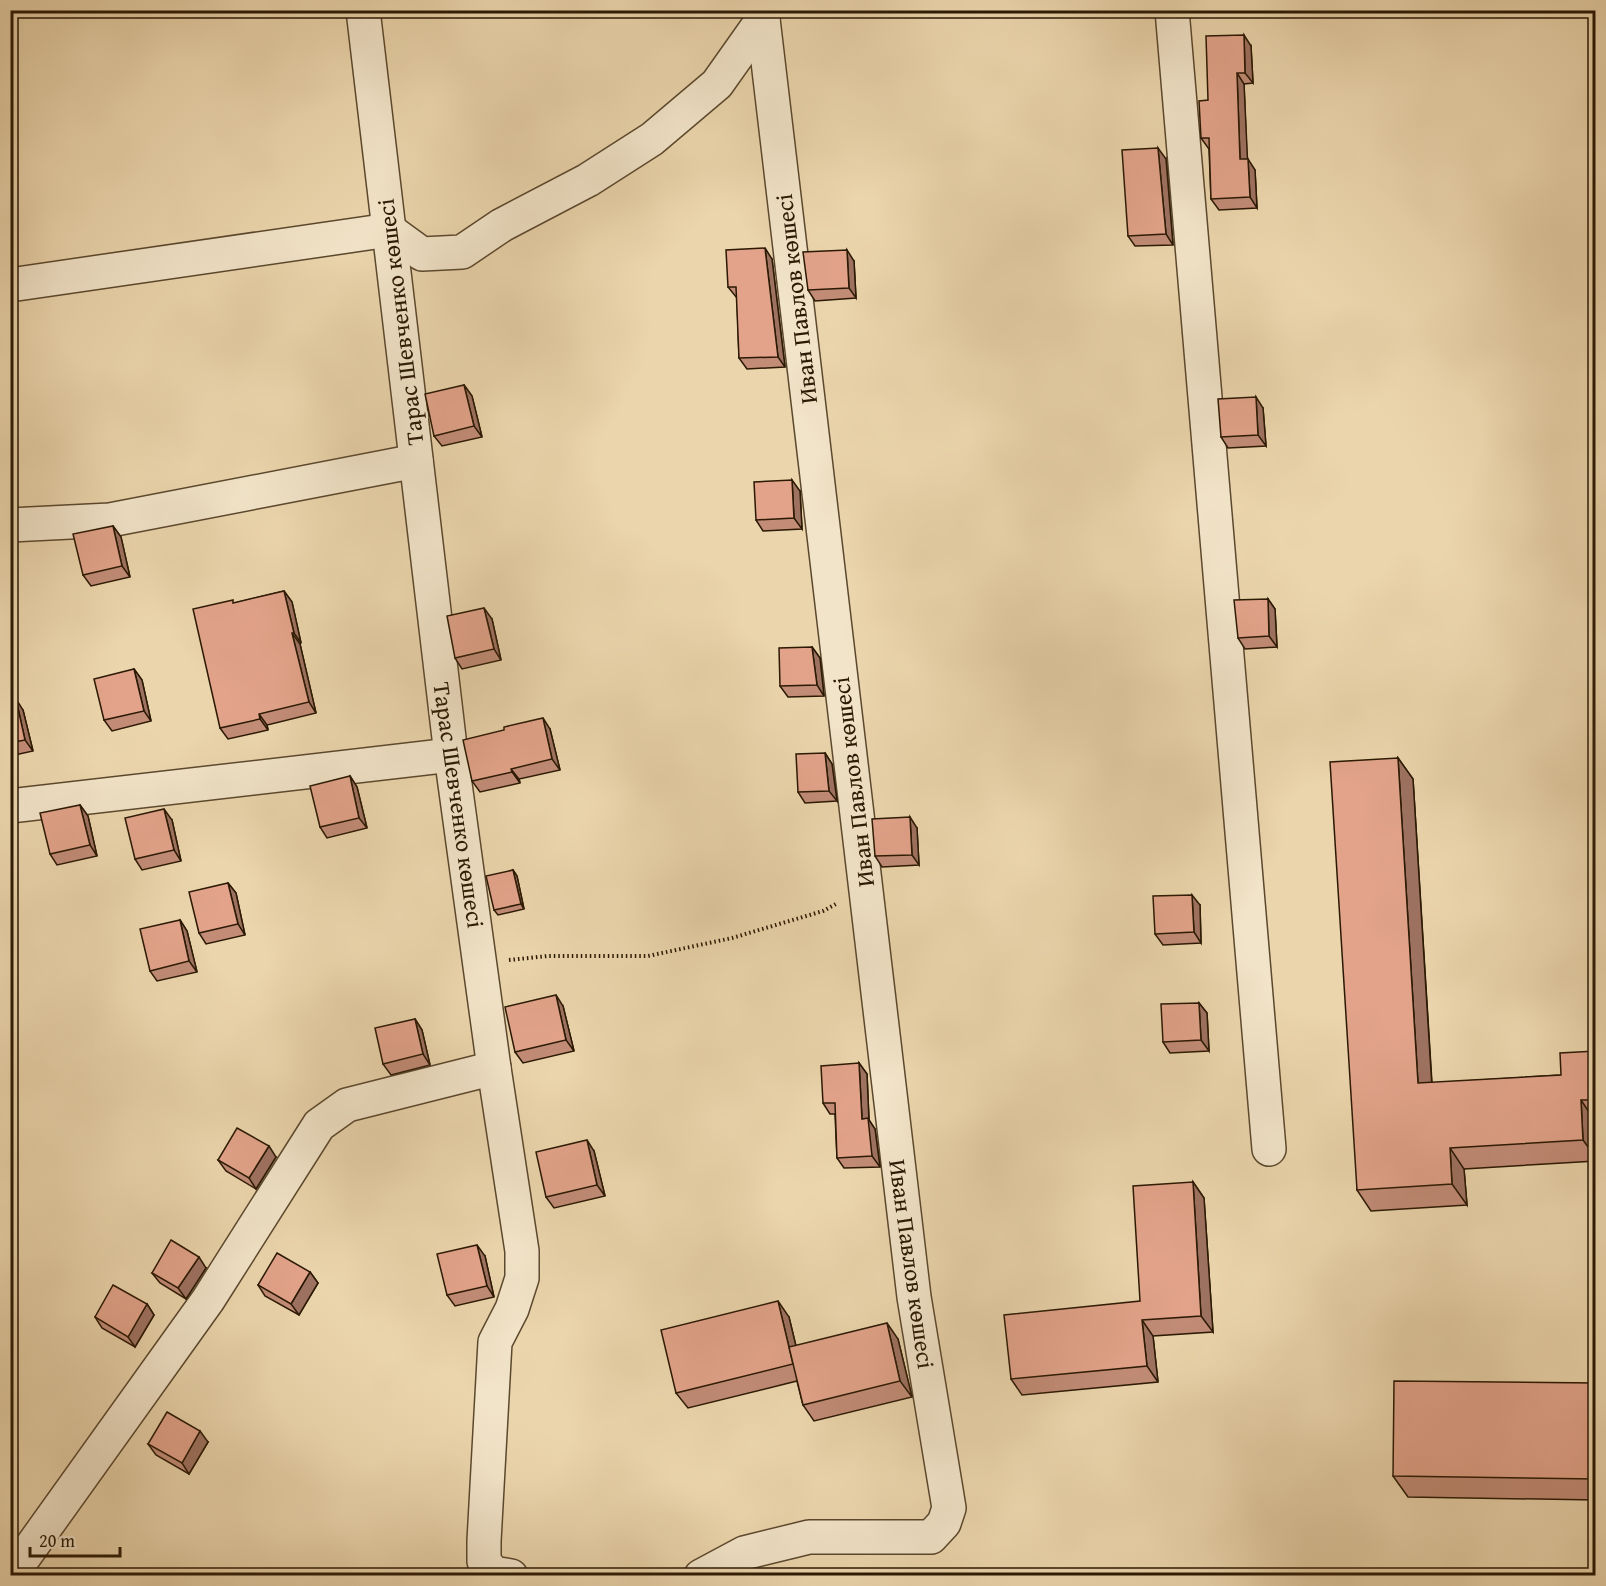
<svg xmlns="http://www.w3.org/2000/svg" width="1606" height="1586" font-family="'Gentium Book Plus',serif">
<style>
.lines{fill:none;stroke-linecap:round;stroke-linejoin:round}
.minor-casing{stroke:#5b482e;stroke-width:36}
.path{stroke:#2b1904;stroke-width:4;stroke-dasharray:1.5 3;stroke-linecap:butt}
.minor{stroke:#f2e4c9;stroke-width:33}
.wall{fill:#c28c77;stroke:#2b1904;stroke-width:1.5}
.shaded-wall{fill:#9e7261;stroke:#2b1904;stroke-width:1.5}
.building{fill:#e2a38a;stroke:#2b1904;stroke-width:1.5}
.labels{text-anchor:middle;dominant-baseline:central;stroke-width:4.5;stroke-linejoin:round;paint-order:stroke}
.street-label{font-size:24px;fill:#2b1904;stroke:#f2e4c9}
</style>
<rect width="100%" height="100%" fill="#ebd5ac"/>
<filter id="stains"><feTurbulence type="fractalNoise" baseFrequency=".00333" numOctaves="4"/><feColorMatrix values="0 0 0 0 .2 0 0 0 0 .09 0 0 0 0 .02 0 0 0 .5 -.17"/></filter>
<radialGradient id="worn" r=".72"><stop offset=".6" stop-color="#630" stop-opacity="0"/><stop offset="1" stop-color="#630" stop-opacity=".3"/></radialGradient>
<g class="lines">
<defs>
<g id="minor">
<path d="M 363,10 L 451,755 L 494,1068 L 522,1251 L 522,1278 L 512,1309 L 495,1342 L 484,1541 L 484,1561 L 493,1573 L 511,1576"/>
<path d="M 1172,10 L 1269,1149"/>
<path d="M 10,285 L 389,230 L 422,254 L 462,252 L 502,225 L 588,180 L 652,139 L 717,84 L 763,19"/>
<path d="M 10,525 L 110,520 L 416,461"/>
<path d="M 10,806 L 451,755"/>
<path d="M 10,1572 L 24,1557 L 208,1300 L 319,1125 L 347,1105 L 494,1068"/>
<path d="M 701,1576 L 744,1553 L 809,1537 L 931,1537 L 944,1523 L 949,1508 L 914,1297 L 763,19"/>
</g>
</defs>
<!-- minor casing -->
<use href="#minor" class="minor-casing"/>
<!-- path -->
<path class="path" d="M 509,960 L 548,956 L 648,956 L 732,938 L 823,911 L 836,904"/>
<!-- minor -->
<use href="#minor" class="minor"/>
</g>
<!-- wall -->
<g class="wall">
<path d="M 1251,46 L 1253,83 L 1244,84 L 1247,159 L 1255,170 L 1257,208 L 1219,210 L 1211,199 L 1209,149 L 1201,138 L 1208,100 Z"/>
<path d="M 1166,159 L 1173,245 L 1135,246 L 1128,236 Z"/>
<path d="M 772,259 L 785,367 L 747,369 L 739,358 L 737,298 L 728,287 Z"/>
<path d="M 854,261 L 856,298 L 815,301 L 808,290 Z"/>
<path d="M 464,385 L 472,396 L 482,437 L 442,446 L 434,436 Z"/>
<path d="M 1263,408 L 1266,446 L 1228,448 L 1221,437 Z"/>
<path d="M 800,491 L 802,529 L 763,531 L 756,520 Z"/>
<path d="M 113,526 L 121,537 L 130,577 L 91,586 L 83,575 Z"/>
<path d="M 284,591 L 292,602 L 301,643 L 300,644 L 316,713 L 267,725 L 268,730 L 228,739 L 220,728 L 235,603 Z"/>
<path d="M 1268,599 L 1275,609 L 1277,647 L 1245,649 L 1238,638 Z"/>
<path d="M 492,619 L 501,660 L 462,669 L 455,658 Z"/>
<path d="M 812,647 L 820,658 L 824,696 L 788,697 L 780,686 Z"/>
<path d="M 134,669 L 142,680 L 151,721 L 112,731 L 104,720 Z"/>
<path d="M 10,700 L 23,710 L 33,751 L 10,756 Z"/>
<path d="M 550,729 L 560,770 L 519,779 L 520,783 L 480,792 L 472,781 Z"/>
<path d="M 825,753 L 832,764 L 837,801 L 805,803 L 798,792 Z"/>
<path d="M 1398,758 L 1413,779 L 1432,1083 L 1561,1075 L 1596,1051 L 1596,1161 L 1464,1169 L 1467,1205 L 1371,1211 L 1357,1190 Z"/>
<path d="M 350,776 L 357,787 L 367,828 L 327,838 L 320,827 Z"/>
<path d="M 80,805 L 88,816 L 97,856 L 57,865 L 50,854 Z"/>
<path d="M 172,820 L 181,861 L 142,870 L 135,859 Z"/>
<path d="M 917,828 L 919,865 L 882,867 L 875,856 Z"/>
<path d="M 513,870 L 517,876 L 524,909 L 498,915 L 494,910 Z"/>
<path d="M 228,883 L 236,893 L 245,935 L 206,944 L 199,933 Z"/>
<path d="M 1200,905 L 1201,943 L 1163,945 L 1155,934 Z"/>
<path d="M 180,920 L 187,931 L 197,972 L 157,981 L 150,971 Z"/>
<path d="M 1199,1003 L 1207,1013 L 1209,1051 L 1170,1053 L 1163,1042 Z"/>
<path d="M 563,1006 L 574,1051 L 523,1063 L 515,1052 Z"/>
<path d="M 415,1019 L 422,1030 L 430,1065 L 391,1075 L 383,1064 Z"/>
<path d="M 859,1063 L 867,1074 L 869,1120 L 875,1129 L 880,1167 L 844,1168 L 837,1158 L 835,1114 L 830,1114 L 823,1103 Z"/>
<path d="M 594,1151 L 605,1196 L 554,1208 L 546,1197 Z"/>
<path d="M 276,1157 L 256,1189 L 226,1171 L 218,1160 Z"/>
<path d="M 1193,1182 L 1204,1198 L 1213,1332 L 1153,1336 L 1158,1382 L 1022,1395 L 1011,1379 L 1140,1301 Z"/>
<path d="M 485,1256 L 494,1297 L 455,1306 L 447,1295 Z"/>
<path d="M 206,1268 L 186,1299 L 160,1283 L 152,1273 Z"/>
<path d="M 310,1272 L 318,1283 L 299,1315 L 265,1296 L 258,1285 Z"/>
<path d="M 147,1304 L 154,1315 L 135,1347 L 102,1328 L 95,1317 Z"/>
<path d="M 789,1317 L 796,1346 L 898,1339 L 912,1397 L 814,1421 L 803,1405 L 797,1381 L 688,1408 L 676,1393 Z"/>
<path d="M 1596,1383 L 1596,1500 L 1408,1497 L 1393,1476 Z"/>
<path d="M 208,1442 L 189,1474 L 156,1455 L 148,1444 Z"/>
</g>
<!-- shaded-wall -->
<g class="shaded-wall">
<path d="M 1244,35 L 1251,46 L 1253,83 L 1245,73 Z"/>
<path d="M 1237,73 L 1244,84 L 1248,170 L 1240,159 Z"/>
<path d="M 1158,148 L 1166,159 L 1173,245 L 1166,234 Z"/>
<path d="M 1248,159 L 1255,170 L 1257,208 L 1250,197 Z"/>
<path d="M 765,248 L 772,259 L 785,367 L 778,357 Z"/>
<path d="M 847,250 L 854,261 L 856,298 L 849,288 Z"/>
<path d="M 464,385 L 472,396 L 482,437 L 474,426 Z"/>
<path d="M 1256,397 L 1263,408 L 1266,446 L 1258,435 Z"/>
<path d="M 792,480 L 800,491 L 802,529 L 794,518 Z"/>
<path d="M 113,526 L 121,537 L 130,577 L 122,566 Z"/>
<path d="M 284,591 L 292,602 L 301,643 L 294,633 Z"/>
<path d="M 1268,599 L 1275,609 L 1277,647 L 1269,636 Z"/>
<path d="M 484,608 L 492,619 L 501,660 L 494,649 Z"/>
<path d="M 292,633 L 300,644 L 316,713 L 309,702 Z"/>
<path d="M 812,647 L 820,658 L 824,696 L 817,685 Z"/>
<path d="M 134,669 L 142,680 L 151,721 L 144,711 Z"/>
<path d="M 16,699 L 23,710 L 33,751 L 25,740 Z"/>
<path d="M 259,714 L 267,725 L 268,730 L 260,719 Z"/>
<path d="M 543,718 L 550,729 L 560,770 L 552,759 Z"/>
<path d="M 825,753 L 832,764 L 837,801 L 829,791 Z"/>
<path d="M 1398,758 L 1413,779 L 1433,1104 L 1418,1083 Z"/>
<path d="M 511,769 L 519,779 L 520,783 L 512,772 Z"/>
<path d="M 350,776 L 357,787 L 367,828 L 359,818 Z"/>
<path d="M 80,805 L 88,816 L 97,856 L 90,845 Z"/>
<path d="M 164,809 L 172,820 L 181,861 L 174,850 Z"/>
<path d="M 910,817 L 917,828 L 919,865 L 912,855 Z"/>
<path d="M 513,870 L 517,876 L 524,909 L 521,904 Z"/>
<path d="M 228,883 L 236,893 L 245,935 L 238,924 Z"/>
<path d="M 1192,895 L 1200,905 L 1201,943 L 1194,932 Z"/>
<path d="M 180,920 L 187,931 L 197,972 L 189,961 Z"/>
<path d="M 556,995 L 563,1006 L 574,1051 L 566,1040 Z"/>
<path d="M 1199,1003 L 1207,1013 L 1209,1051 L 1201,1040 Z"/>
<path d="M 415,1019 L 422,1030 L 430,1065 L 423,1054 Z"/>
<path d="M 859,1063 L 867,1074 L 869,1120 L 875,1129 L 880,1167 L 872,1156 L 862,1119 Z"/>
<path d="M 1581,1100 L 1595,1121 L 1596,1158 L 1583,1140 Z"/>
<path d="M 587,1140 L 594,1151 L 605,1196 L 597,1185 Z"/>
<path d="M 269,1146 L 276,1157 L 256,1189 L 249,1178 Z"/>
<path d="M 1450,1148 L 1464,1169 L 1467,1205 L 1452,1184 Z"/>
<path d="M 1193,1182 L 1204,1198 L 1213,1332 L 1201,1316 Z"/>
<path d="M 477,1245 L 485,1256 L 494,1297 L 487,1286 Z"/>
<path d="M 199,1257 L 206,1268 L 186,1299 L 178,1288 Z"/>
<path d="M 310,1272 L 318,1283 L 299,1315 L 291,1304 Z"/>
<path d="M 778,1301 L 789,1317 L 804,1380 L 793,1364 Z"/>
<path d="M 147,1304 L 154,1315 L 135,1347 L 128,1337 Z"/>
<path d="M 1142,1320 L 1153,1336 L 1158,1382 L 1147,1366 Z"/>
<path d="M 887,1323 L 898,1339 L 912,1397 L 900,1381 Z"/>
<path d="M 200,1431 L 208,1442 L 189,1474 L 182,1463 Z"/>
</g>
<!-- building -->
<g class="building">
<path d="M 1244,35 L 1245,73 L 1237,73 L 1240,159 L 1248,159 L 1250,197 L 1211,199 L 1209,138 L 1201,138 L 1199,101 L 1208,100 L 1206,36 Z"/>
<path d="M 1158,148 L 1166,234 L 1128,236 L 1122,150 Z"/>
<path d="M 765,248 L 778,357 L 739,358 L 736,287 L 728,287 L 726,250 Z"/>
<path d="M 847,250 L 849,288 L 808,290 L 803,252 Z"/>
<path d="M 464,385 L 474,426 L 434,436 L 425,394 Z"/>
<path d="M 1256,397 L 1258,435 L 1221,437 L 1218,399 Z"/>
<path d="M 792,480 L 794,518 L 756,520 L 754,482 Z"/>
<path d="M 113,526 L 122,566 L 83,575 L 73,534 Z"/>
<path d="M 284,591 L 294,633 L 292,633 L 309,702 L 259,714 L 260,719 L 220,728 L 193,609 L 233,600 L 233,603 Z"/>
<path d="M 1268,599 L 1269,636 L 1238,638 L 1234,600 Z"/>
<path d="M 484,608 L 494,649 L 455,658 L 447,616 Z"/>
<path d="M 812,647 L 817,685 L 780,686 L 779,648 Z"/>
<path d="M 134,669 L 144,711 L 104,720 L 94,679 Z"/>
<path d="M 16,699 L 25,740 L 10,743 L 10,700 Z"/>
<path d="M 543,718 L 552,759 L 511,769 L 512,772 L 472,781 L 463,740 L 504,730 L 504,727 Z"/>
<path d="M 825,753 L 829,791 L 798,792 L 796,754 Z"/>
<path d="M 1398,758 L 1418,1083 L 1561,1075 L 1560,1053 L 1596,1051 L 1596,1100 L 1581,1100 L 1583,1140 L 1450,1148 L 1452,1184 L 1357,1190 L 1330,762 Z"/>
<path d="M 350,776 L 359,818 L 320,827 L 310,786 Z"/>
<path d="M 80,805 L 90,845 L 50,854 L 40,813 Z"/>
<path d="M 164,809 L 174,850 L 135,859 L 125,818 Z"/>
<path d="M 910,817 L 912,855 L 875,856 L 872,819 Z"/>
<path d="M 513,870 L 521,904 L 494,910 L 486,876 Z"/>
<path d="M 228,883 L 238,924 L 199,933 L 189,892 Z"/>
<path d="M 1192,895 L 1194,932 L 1155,934 L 1153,896 Z"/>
<path d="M 180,920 L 189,961 L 150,971 L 140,929 Z"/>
<path d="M 556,995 L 566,1040 L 515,1052 L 505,1007 Z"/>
<path d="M 1199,1003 L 1201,1040 L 1163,1042 L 1161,1004 Z"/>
<path d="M 415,1019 L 423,1054 L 383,1064 L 375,1028 Z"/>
<path d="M 859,1063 L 862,1119 L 868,1118 L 872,1156 L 837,1158 L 835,1103 L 823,1103 L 821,1066 Z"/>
<path d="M 237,1128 L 269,1146 L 249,1178 L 218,1160 Z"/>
<path d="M 587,1140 L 597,1185 L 546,1197 L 536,1152 Z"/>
<path d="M 1193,1182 L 1201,1316 L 1142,1320 L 1147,1366 L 1011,1379 L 1004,1315 L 1140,1301 L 1133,1186 Z"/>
<path d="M 171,1240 L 199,1257 L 178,1288 L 152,1273 Z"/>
<path d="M 477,1245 L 487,1286 L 447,1295 L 437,1254 Z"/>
<path d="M 277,1253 L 310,1272 L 291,1304 L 258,1285 Z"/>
<path d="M 113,1285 L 147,1304 L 128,1337 L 95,1317 Z"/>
<path d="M 778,1301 L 793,1364 L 676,1393 L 661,1330 Z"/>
<path d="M 887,1323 L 900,1381 L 803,1405 L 789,1347 Z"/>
<path d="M 1394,1381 L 1596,1383 L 1596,1479 L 1393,1476 Z"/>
<path d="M 167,1412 L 200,1431 L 182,1463 L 148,1444 Z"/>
</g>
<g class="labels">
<!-- street labels -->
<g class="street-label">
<text transform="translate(796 299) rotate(-97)">Иван Павлов көшесі</text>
<text transform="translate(400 322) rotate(-97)">Тарас Шевченко көшесі</text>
<text transform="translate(853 782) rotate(-97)">Иван Павлов көшесі</text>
<text transform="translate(459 805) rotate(82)">Тарас Шевченко көшесі</text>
<text transform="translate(912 1264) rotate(82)">Иван Павлов көшесі</text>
</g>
</g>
<!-- margin -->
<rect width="1606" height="1586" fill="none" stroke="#ebd5ac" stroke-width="36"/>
<rect x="12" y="12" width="1582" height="1562" fill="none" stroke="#2b1904" stroke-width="3"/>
<rect x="18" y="18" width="1570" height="1550" fill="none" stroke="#2b1904" stroke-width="1.5"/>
<!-- scale -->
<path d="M30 1547v9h90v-9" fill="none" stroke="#2b1904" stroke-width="3"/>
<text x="39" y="1547" font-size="18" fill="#2b1904" stroke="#f2e4c9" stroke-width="4.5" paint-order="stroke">20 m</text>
<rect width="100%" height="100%" filter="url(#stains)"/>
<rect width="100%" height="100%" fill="url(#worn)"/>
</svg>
